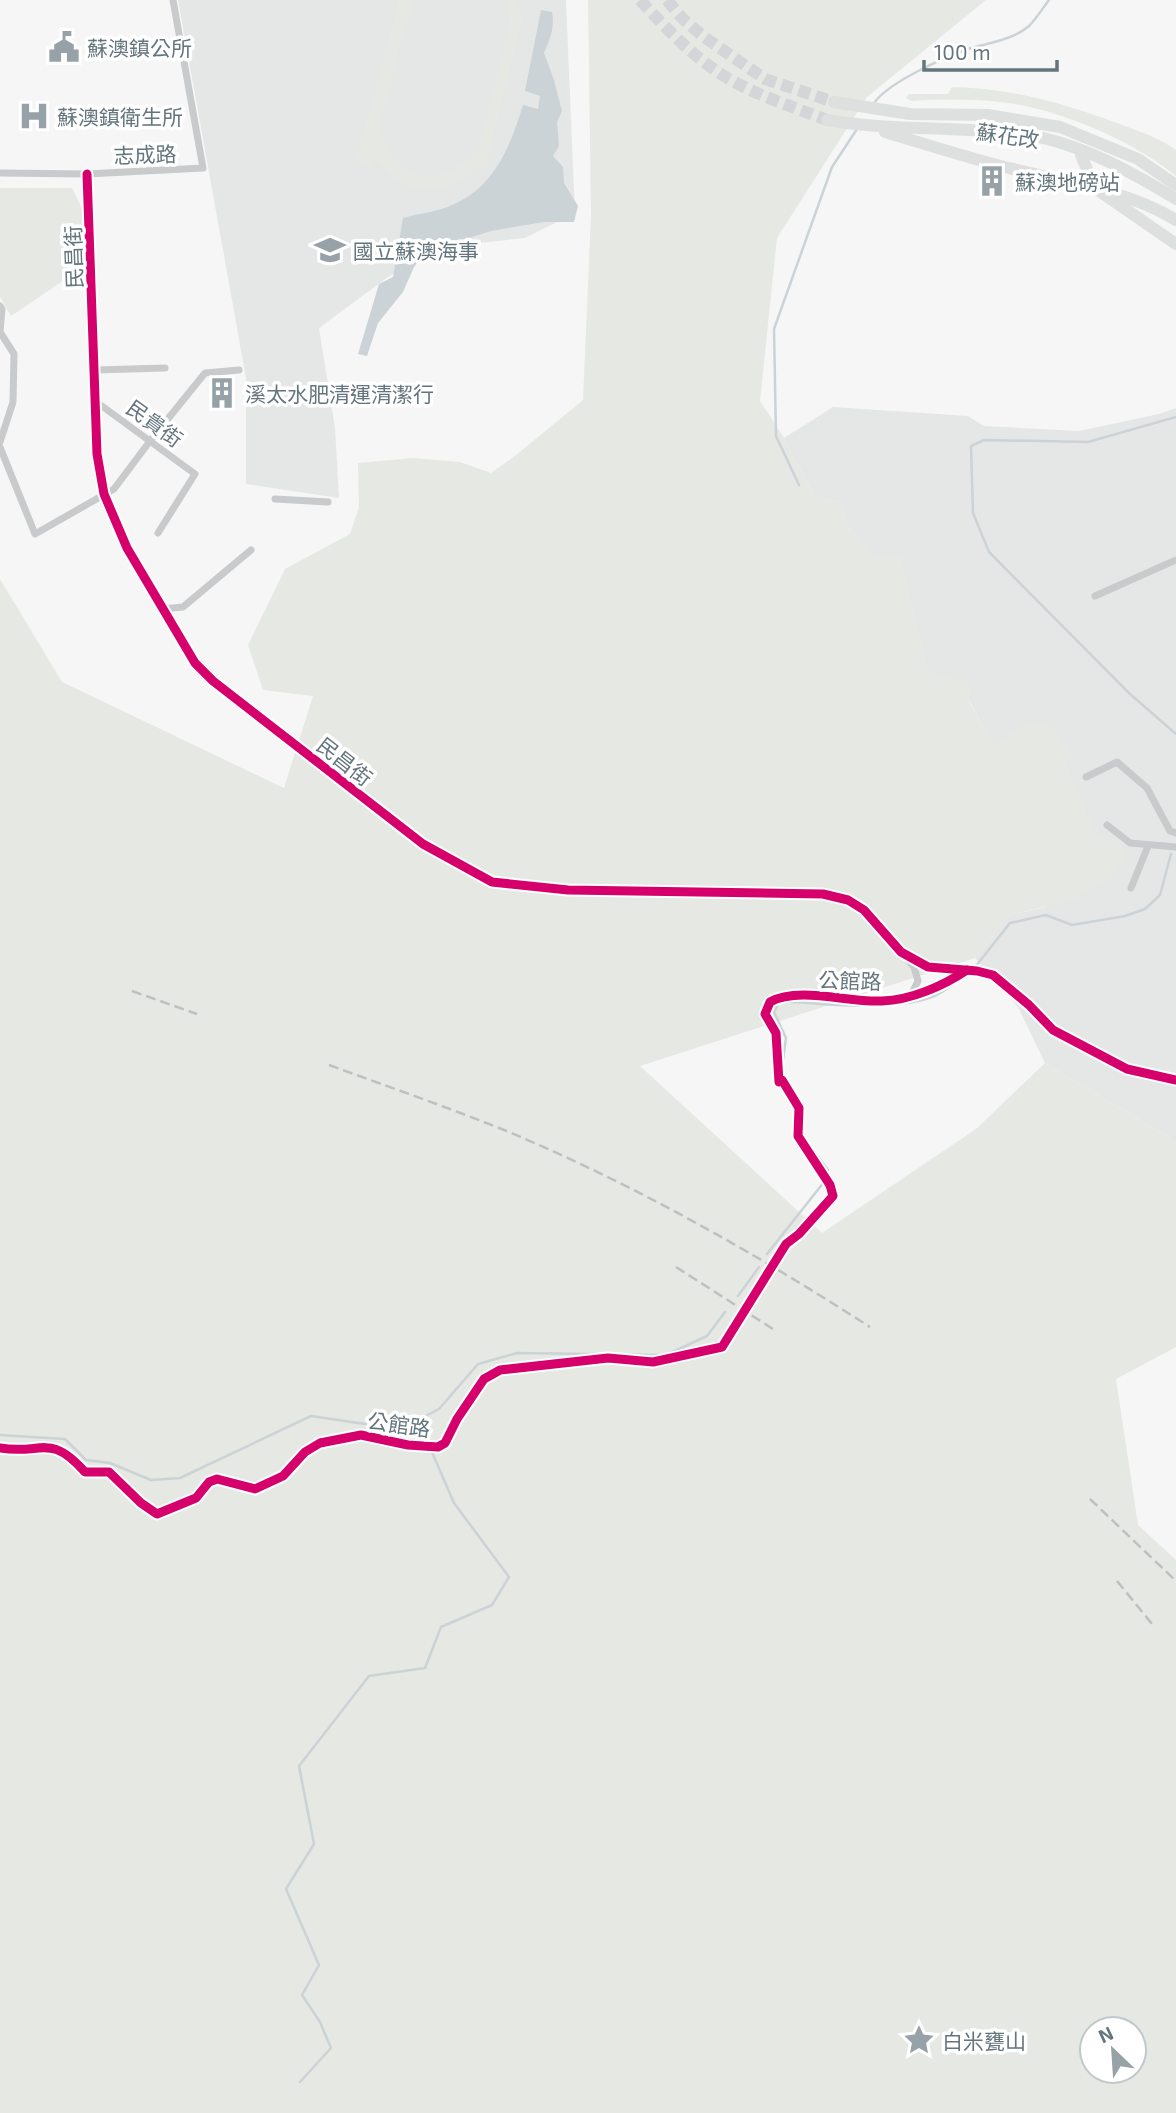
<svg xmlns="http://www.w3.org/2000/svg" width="1176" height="2113" font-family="'Exo 2','Noto Sans TC',sans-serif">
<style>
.built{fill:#e5e7e6}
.green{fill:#e5e8e3;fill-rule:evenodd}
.water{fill:#cbd3d6}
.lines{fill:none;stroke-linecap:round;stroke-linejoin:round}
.stream{stroke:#cbd3d6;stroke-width:2.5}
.street-tunnel{stroke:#d2d6d8;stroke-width:7;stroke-dasharray:7 3.5;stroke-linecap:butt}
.primary-tunnel{stroke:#d2d6d8;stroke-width:12;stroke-dasharray:12 6;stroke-linecap:butt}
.street{stroke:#c9cacb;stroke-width:7}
.primary{stroke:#dedfdf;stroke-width:12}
.rail{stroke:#bec0c1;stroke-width:2.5;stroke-dasharray:10 5;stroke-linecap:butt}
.cycleway-casing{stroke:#fff;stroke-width:13}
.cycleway{stroke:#d6006c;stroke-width:9}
.labels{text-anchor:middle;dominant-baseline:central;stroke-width:7;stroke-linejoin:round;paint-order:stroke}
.poi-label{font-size:21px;fill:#64757e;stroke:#fff;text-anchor:start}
.street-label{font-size:21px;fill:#64757e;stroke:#fff}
</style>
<rect width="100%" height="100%" fill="#f6f6f6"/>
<!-- built -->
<g class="built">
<path d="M 178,0 L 566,0 L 575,213 L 525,238 L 442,247 L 388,277 L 319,328 L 335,428 L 339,498 L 246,484 L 246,378 Z"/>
<path d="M 833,407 L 968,416 L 984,426 L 1079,431 L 1159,414 L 1176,408 L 1176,1145 L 1169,1137 L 1045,1063 L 1018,1007 L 975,958 L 1010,915 L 1046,907 L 1096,837 L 1063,760 L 994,747 L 969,700 L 928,673 L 899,558 L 874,558 L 846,523 L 841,502 L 814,496 L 784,438 Z"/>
</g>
<!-- green -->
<g class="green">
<path d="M 399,0 L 416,0 C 403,24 396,65 389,93 C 386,102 380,114 380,124 C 380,130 385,138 387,144 C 404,190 454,183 479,148 L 511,21 L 504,0 L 516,0 L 523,15 L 488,158 C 447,199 412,203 374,156 L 371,167 L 356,161 Z"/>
<path d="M 588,0 L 986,0 L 867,97 L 777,238 L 760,401 L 784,438 L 814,496 L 841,502 L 846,523 L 874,557 L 877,555 L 899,558 L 928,672 L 971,683 L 969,701 L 994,746 L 1026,724 L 1051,726 L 1070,750 L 1063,760 L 1096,836 L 1116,838 L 1127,855 L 1111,878 L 1075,900 L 1010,915 L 975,958 L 640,1066 L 822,1233 L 976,1129 L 1045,1063 L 1169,1137 L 1176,1145 L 1176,1347 L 1116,1379 L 1138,1525 L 1176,1560 L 1176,2113 L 0,2113 L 0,579 L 62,682 L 284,788 L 313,696 L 263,690 L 248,645 L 285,569 L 350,534 L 359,507 L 358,463 L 413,458 L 460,462 L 491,473 L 515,456 L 583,400 L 591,215 ZM 1092,2029 L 1134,2029 L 1134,2071 L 1092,2071 Z"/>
<path d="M 952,87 C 1009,88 1064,103 1117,123 C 1138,131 1158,137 1176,150 L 1176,176 C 1132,140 1055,107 999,102 C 971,99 940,99 912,101 L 906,98 L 909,94 L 948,94 Z"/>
<path d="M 0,188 L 72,188 L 86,217 L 88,264 L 11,316 L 0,297 Z"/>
</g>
<!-- water -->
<path class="water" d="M 541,10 L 552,12 C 555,27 550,40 544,53 L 554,80 L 562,111 L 557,122 L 559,146 L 553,156 L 563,167 L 564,183 L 578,206 L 574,222 L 544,222 L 491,231 L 425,252 L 414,267 L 403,292 L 378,323 L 367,356 L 358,354 L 379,284 L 393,277 L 403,218 C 416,214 429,213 441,209 C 491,194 509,151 523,105 L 538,109 L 540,96 L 525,91 Z"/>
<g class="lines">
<!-- stream -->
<g class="stream">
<path d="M 874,103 C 889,82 943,58 968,49 C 987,43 1013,40 1029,26 C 1036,19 1043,8 1049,0"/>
<path d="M 1176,417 L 1088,442 L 984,440 L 971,446 L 973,513 L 989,552 L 1130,694 L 1176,734"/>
<path d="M 799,485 L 776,436 L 774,329 L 832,167 L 857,129"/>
<path d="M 976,966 L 1010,923 L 1046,915 L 1072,925 L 1125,916 L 1145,909 L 1160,895 L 1171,854"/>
<path d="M 785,1079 L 781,1074 L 786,1038 L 774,1012 L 780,1001 C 823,1004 891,1012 932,997 C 945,992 957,981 969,973"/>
<path d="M 794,1094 L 801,1106"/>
<path d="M 801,1134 L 828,1170"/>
<path d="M 767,1254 L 824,1182"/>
<path d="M 738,1296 L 759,1267"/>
<path d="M 0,1435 L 65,1439 L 86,1460 L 110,1463 L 151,1480 L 180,1478 L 311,1416 L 365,1424 L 418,1421"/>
<path d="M 300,2082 L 331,2048 L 320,2022 L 302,1995 L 319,1965 L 286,1889 L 314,1844 L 299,1766 L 369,1676 L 425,1668 L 441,1627 L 492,1605 L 509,1577 L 454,1503 L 418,1420 L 439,1409 L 478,1364 L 517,1353 L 666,1355 L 707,1336 L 725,1312"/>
</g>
<!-- street-tunnel -->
<path class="street-tunnel" d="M 722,1347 L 786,1244"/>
<!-- primary-tunnel -->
<g class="primary-tunnel">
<path d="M 640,0 C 665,27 690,54 721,74 C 754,95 791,106 827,120"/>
<path d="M 667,0 L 683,19 L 704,37 L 765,79 L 834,102"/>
</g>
<!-- street -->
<g class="street">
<path d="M 0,173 L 87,174 L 203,168 L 173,0"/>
<path d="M 87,174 L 97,454 L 104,494 L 127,548 L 195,663 L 213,681 L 423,844 L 492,882 L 568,890 L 823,894 L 848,900 L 864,910 L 901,952 L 928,967 L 977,971 L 993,975 L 1029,1005 L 1053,1030 L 1127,1069 L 1176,1080"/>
<path d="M 0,306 L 2,309 L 0,332 L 14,354 L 13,402 L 0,442"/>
<path d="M 95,370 L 165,368"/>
<path d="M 95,401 L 195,474 L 158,533"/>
<path d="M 0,447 L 35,534 L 114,489 L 150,441 L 205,373 L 239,370"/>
<path d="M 275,499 L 328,502"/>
<path d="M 1095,596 L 1176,560"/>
<path d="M 163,609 L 183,607 L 251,550"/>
<path d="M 1086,777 L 1117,762 L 1147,788 L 1170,831 L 1176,833"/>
<path d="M 1107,825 L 1130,843 L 1176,847"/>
<path d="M 1131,888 L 1148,846"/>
<path d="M 904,955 L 914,967 L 918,981 L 911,995"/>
<path d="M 786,1244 L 799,1234 L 833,1196 L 830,1185 L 798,1136 L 799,1108 L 782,1080 L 779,1082 L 776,1033 L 765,1014 L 770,1002 C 797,987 848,1000 879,1001 C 908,1002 942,987 966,970"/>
<path d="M 0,1448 C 43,1455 49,1432 85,1472 L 109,1472 L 141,1503 L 157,1514 L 196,1498 L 209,1482 L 217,1479 L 255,1489 L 283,1476 L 305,1452 L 320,1443 L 361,1435 L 408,1445 L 438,1447 L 445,1443 L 457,1419 L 484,1379 L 500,1370 L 608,1358 L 653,1362 L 722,1347"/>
</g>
<!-- primary -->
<g class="primary">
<path d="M 834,102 L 910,114 L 988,115 L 1060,127 L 1138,159 L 1176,185"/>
<path d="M 827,120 C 889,131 951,126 1014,133 C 1072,139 1127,169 1176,199"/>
<path d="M 885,132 C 925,144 965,157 1005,167 C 1062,182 1125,189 1176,220"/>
<path d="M 1081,155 L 1095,188 L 1176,244"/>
</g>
<!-- rail -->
<g class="rail">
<path d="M 132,991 L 197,1014"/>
<path d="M 329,1065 C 389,1087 450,1108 509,1132 C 635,1185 755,1253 870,1327"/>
<path d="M 676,1267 L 773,1329"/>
<path d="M 1090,1499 L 1176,1581"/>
<path d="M 1117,1581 L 1152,1624"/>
</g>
<defs>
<g id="cycleway">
<path d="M 87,174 L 97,454 L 104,494 L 127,548 L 195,663 L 213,681 L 423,844 L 492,882 L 568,890 L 823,894 L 848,900 L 864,910 L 901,952 L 928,967 L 977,971 L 993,975 L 1029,1005 L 1053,1030 L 1127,1069 L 1176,1080"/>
<path d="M 0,1448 C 43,1455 49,1432 85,1472 L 109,1472 L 141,1503 L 157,1514 L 196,1498 L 209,1482 L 217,1479 L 255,1489 L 283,1476 L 305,1452 L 320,1443 L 361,1435 L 408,1445 L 438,1447 L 445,1443 L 457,1419 L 484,1379 L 500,1370 L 608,1358 L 653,1362 L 722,1347 L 786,1244 L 799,1234 L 833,1196 L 830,1185 L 798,1136 L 799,1108 L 782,1080 L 779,1082 L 776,1033 L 765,1014 L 770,1002 C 799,986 849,1003 882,1001 C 911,1000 943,986 967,970"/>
</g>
</defs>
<!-- cycleway casing -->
<use href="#cycleway" class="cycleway-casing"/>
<!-- cycleway -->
<use href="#cycleway" class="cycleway"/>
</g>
<!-- icons -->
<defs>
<symbol id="civic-bare" viewBox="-9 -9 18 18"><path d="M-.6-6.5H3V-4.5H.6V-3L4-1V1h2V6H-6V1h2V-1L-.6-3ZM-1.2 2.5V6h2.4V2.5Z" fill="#97a2a8" stroke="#fff" stroke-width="2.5" paint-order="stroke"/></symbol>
<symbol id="hospital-bare" viewBox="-9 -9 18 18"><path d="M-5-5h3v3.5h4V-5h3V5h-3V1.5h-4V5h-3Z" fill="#97a2a8" stroke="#fff" stroke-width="2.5" paint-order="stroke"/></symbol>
<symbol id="building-bare" viewBox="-9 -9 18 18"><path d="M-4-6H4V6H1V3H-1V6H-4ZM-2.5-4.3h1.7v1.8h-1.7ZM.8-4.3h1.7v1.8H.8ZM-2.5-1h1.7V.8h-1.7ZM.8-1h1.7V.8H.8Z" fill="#97a2a8" stroke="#fff" stroke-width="2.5" paint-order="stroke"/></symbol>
<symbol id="school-bare" viewBox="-9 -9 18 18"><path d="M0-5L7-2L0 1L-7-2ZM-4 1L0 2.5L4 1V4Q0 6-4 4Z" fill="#97a2a8" stroke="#fff" stroke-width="2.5" paint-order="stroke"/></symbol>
<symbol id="sight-bare" viewBox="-9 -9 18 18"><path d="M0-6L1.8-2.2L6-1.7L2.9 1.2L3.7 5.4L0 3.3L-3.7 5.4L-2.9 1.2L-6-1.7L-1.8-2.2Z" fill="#97a2a8" stroke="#fff" stroke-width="2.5" paint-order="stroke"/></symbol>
</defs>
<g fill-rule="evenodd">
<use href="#civic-bare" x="42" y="25" width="44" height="44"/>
<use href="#hospital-bare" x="12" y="94" width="44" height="44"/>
<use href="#building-bare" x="970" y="159" width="44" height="44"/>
<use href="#school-bare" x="308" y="228" width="44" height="44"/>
<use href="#building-bare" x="200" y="371" width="44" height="44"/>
<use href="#sight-bare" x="897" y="2018" width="44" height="44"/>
</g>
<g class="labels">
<!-- poi labels -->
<g class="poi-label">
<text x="87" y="47">蘇澳鎮公所</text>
<text x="57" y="116">蘇澳鎮衛生所</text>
<text x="1015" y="181">蘇澳地磅站</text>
<text x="353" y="250">國立蘇澳海事</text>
<text x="245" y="393">溪太水肥清運清潔行</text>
<text x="942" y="2040">白米甕山</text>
</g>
<!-- street labels -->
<g class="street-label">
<text transform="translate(1008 135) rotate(8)">蘇花改</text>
<text transform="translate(145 154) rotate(-2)">志成路</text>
<text transform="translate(73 257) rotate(-92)">民昌街</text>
<text transform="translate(155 423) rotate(36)">民貴街</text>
<text transform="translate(345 761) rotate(38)">民昌街</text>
<text transform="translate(850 980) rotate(2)">公館路</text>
<text transform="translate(399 1424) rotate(8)">公館路</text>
</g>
</g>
<!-- north arrow -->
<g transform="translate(1113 2050) rotate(335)"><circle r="33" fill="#ffffff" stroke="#c1c8cb" stroke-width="2"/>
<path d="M0-5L12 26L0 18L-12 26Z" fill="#97a2a8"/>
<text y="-10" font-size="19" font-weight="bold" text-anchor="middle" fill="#64757e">N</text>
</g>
<!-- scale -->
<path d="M924 60v10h133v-10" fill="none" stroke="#64757e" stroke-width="3.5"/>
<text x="934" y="60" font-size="21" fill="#64757e" stroke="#ffffff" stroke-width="5" paint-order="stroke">100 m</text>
</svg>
